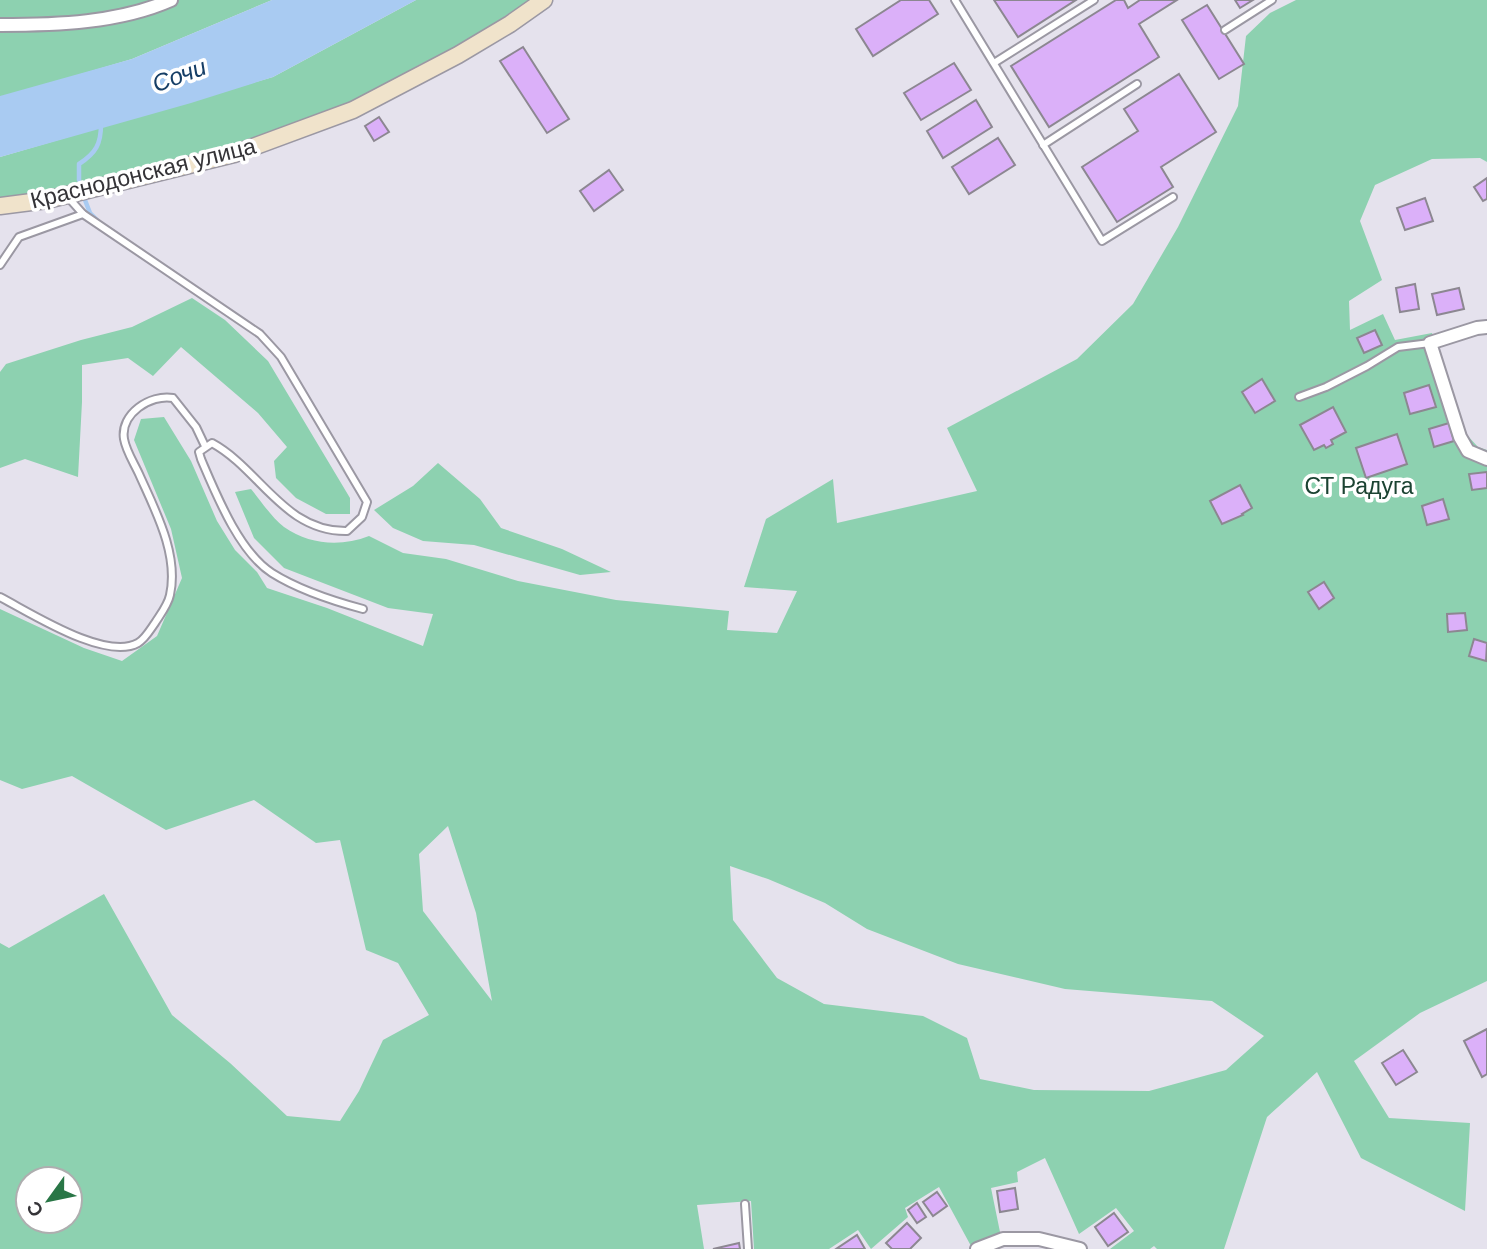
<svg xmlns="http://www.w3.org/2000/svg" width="1487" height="1249" font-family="Arial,sans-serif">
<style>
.green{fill:#8dd1b0;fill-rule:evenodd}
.water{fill:#a9cbf2}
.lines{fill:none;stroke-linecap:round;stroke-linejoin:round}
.stream{stroke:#a9cbf2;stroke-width:4.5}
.building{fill:#dbb0f9;stroke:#8c8791;stroke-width:2}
.lane-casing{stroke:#9b98a3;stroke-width:10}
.street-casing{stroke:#9b98a3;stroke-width:16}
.secondary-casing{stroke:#9b98a3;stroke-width:19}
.lane{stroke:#fff;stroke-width:6}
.street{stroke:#fff;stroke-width:12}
.secondary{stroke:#f0e3cb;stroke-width:16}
.labels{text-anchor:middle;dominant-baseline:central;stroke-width:7;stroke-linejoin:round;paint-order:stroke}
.street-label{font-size:23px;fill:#353438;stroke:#fff}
.park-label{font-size:23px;fill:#1b4332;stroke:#fff}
.water-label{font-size:24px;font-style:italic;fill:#163e66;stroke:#fff}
</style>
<rect width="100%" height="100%" fill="#e5e2ed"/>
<!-- green -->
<g class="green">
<path d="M 0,0 L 272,0 L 132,59 L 0,98 Z"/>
<path d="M 416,0 L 530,0 L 461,45 L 419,65 L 353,104 L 229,148 L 34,196 L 0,199 L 0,157 L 273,77 Z"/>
<path d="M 1296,0 L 1487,0 L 1487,162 L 1480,158 L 1432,159 L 1375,185 L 1360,221 L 1382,280 L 1349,301 L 1350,330 L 1383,314 L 1395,340 L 1432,333 L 1467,435 L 1478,447 L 1487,450 L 1487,981 L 1420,1013 L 1354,1061 L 1389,1118 L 1470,1123 L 1465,1211 L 1361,1158 L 1317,1072 L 1267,1117 L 1224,1249 L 1157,1249 L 1154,1246 L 1150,1249 L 1110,1249 L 1134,1231 L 1116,1208 L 1079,1234 L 1045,1158 L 1017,1172 L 1018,1182 L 991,1188 L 1000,1232 L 971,1246 L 939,1187 L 905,1208 L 908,1217 L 871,1249 L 858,1230 L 829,1249 L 754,1249 L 751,1201 L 697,1205 L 704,1249 L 0,1249 L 0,943 L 9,948 L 104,894 L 172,1015 L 230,1063 L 287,1116 L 340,1121 L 359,1091 L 383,1040 L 429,1015 L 398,963 L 366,950 L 340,840 L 316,843 L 254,800 L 166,830 L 72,776 L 22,789 L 0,780 L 0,609 L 84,648 L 122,661 L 157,636 L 182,578 L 171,529 L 134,440 L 141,419 L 164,417 L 191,461 L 217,521 L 235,550 L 257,572 L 267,588 L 327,608 L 423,646 L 433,614 L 388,608 L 284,568 L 254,538 L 235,492 L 251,489 C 261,501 272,518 284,527 C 310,545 341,547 369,536 L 403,553 L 446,559 L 518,581 L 616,600 L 729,611 L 727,630 L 777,633 L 797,591 L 744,587 L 766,519 L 833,479 L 837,523 L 977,491 L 947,428 L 1077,359 L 1133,304 L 1178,227 L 1238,106 L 1246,36 L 1270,13 ZM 448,826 L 476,913 L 492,1001 L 423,911 L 419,854 ZM 730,866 L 768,879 L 825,903 L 867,929 L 958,964 L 1065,989 L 1212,1001 L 1264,1036 L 1226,1070 L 1149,1091 L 1034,1090 L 980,1079 L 967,1038 L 923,1016 L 824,1004 L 777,978 L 733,920 ZM 28,1179 L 70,1179 L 70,1221 L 28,1221 Z"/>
<path d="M 192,298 L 225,320 L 268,361 L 350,498 L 350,514 L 326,514 L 296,498 L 276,478 L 274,461 L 287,447 L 258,413 L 181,347 L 153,376 L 128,358 L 82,365 L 82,402 L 78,477 L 25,459 L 0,468 L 0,372 L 6,364 L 81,340 L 132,327 Z"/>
<path d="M 438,463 L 480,499 L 501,528 L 562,549 L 611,572 L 580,575 L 474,545 L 423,541 L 393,528 L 374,510 L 413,486 Z"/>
</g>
<!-- water -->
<path class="water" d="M 272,0 L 416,0 L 273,77 L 191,103 L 0,157 L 0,96 L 132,59 Z"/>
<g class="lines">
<!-- stream -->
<g class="stream">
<path d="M 79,180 L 79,164 C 96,153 101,144 101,124"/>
<path d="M 85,200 L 90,213 L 99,222"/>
</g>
</g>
<!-- building -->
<g class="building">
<path d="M 901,0 L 929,0 L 938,14 L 873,56 L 856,29 Z"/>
<path d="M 994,0 L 1076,0 L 1018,37 Z"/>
<path d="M 1116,0 L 1124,0 L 1128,8 L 1140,0 L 1177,0 L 1139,24 L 1159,57 L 1049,127 L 1011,66 Z"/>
<path d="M 1235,0 L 1253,0 L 1240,8 Z"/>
<path d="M 1207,5 L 1244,64 L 1219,79 L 1182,20 Z"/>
<path d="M 523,47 L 569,119 L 547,133 L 500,61 Z"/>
<path d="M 954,63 L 971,90 L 921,120 L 904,93 Z"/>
<path d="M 1179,74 L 1216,132 L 1161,167 L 1173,187 L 1117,222 L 1082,167 L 1138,131 L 1124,109 Z"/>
<path d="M 976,100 L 992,127 L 943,158 L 927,131 Z"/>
<path d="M 379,117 L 389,132 L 374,141 L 365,126 Z"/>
<path d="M 998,138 L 1015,165 L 969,194 L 952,167 Z"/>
<path d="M 609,170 L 623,190 L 594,211 L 580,191 Z"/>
<path d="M 1487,178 L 1487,199 L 1483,201 L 1474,187 Z"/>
<path d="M 1425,198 L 1433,221 L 1405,230 L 1397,208 Z"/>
<path d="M 1415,284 L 1419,309 L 1400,312 L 1396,288 Z"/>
<path d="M 1459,288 L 1464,309 L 1437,315 L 1432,294 Z"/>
<path d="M 1375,330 L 1382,345 L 1364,353 L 1357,338 Z"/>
<path d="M 1262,379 L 1275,401 L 1255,413 L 1242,392 Z"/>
<path d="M 1429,385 L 1436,407 L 1410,414 L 1404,393 Z"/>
<path d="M 1333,407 L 1346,432 L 1331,440 L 1333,444 L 1326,448 L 1324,445 L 1314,450 L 1300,425 Z"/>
<path d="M 1449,423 L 1454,441 L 1434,447 L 1429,429 Z"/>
<path d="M 1397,434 L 1407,464 L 1366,478 L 1356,448 Z"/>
<path d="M 1487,472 L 1487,488 L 1472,490 L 1469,474 Z"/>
<path d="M 1240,485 L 1252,508 L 1242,514 L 1243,515 L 1222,524 L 1210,501 Z"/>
<path d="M 1443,499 L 1449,519 L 1427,525 L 1422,506 Z"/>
<path d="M 1324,582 L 1334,598 L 1319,609 L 1308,592 Z"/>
<path d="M 1465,613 L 1467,630 L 1448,632 L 1447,614 Z"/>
<path d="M 1474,639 L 1487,643 L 1486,661 L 1469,656 Z"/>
<path d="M 1487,1029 L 1487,1074 L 1482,1077 L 1464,1041 Z"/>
<path d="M 1403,1050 L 1417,1072 L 1396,1085 L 1382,1063 Z"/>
<path d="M 1015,1188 L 1018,1209 L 1000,1212 L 997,1191 Z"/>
<path d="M 937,1192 L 947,1206 L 933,1216 L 923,1202 Z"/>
<path d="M 917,1203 L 926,1217 L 917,1223 L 908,1210 Z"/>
<path d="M 1114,1213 L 1128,1232 L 1108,1246 L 1095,1227 Z"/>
<path d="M 907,1223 L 921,1238 L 910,1249 L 892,1249 L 886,1243 Z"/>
<path d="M 857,1235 L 865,1249 L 836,1249 Z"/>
<path d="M 739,1243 L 740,1249 L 713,1249 Z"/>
</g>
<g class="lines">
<defs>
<g id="lane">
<path d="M 955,0 L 1102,241 L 1173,197"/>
<path d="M 1225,30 L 1272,0"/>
<path d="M 994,63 L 1094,0"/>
<path d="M 1043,145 L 1137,84"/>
<path d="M 67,196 L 83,214 L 260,334 L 281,357 L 367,502 L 362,517 L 347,531 C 284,532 260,469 212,443 L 199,452 L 201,459 C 216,494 239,552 272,573 C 299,590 333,601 363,609"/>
<path d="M 0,265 L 19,237 L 83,214"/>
<path d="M 1299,397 L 1326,387 L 1367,366 L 1398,347 L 1430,343"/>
<path d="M 0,597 C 31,613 105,661 138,643 C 145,639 150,630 155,623 C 160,615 168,605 170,595 C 179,554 155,510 139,474 C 134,463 126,451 124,439 C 120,414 150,394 173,398 L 196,427 L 205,446"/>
<path d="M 745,1204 L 748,1249"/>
</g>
<g id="street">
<path d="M 0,25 C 56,25 119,23 171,0"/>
<path d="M 1487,327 L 1477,328 L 1430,343 L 1460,437 L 1468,451 L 1487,459"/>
<path d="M 977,1249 L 1003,1239 L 1039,1239 L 1080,1249"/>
</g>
<path id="secondary" d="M 0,206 L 47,200 L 234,154 L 353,110 L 458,55 L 510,24 L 544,0"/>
</defs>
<!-- lane casing -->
<use href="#lane" class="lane-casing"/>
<!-- street casing -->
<use href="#street" class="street-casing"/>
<!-- secondary casing -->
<use href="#secondary" class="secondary-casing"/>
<!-- lane -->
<use href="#lane" class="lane"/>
<!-- street -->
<use href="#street" class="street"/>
<!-- secondary -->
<use href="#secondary" class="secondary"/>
</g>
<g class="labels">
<!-- street labels -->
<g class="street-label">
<text transform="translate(143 173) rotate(-14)">Краснодонская улица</text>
</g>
<!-- park labels -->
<g class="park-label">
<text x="1359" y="486">СТ Радуга</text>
</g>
<!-- water labels -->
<g class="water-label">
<text transform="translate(179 75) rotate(-20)">Сочи</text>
</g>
</g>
<!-- north arrow -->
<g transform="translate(49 1200) rotate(237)"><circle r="33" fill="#ffffff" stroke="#aeaeaf" stroke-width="2"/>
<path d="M0-5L12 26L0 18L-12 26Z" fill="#297646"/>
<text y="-10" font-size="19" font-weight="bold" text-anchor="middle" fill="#353438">С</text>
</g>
</svg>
